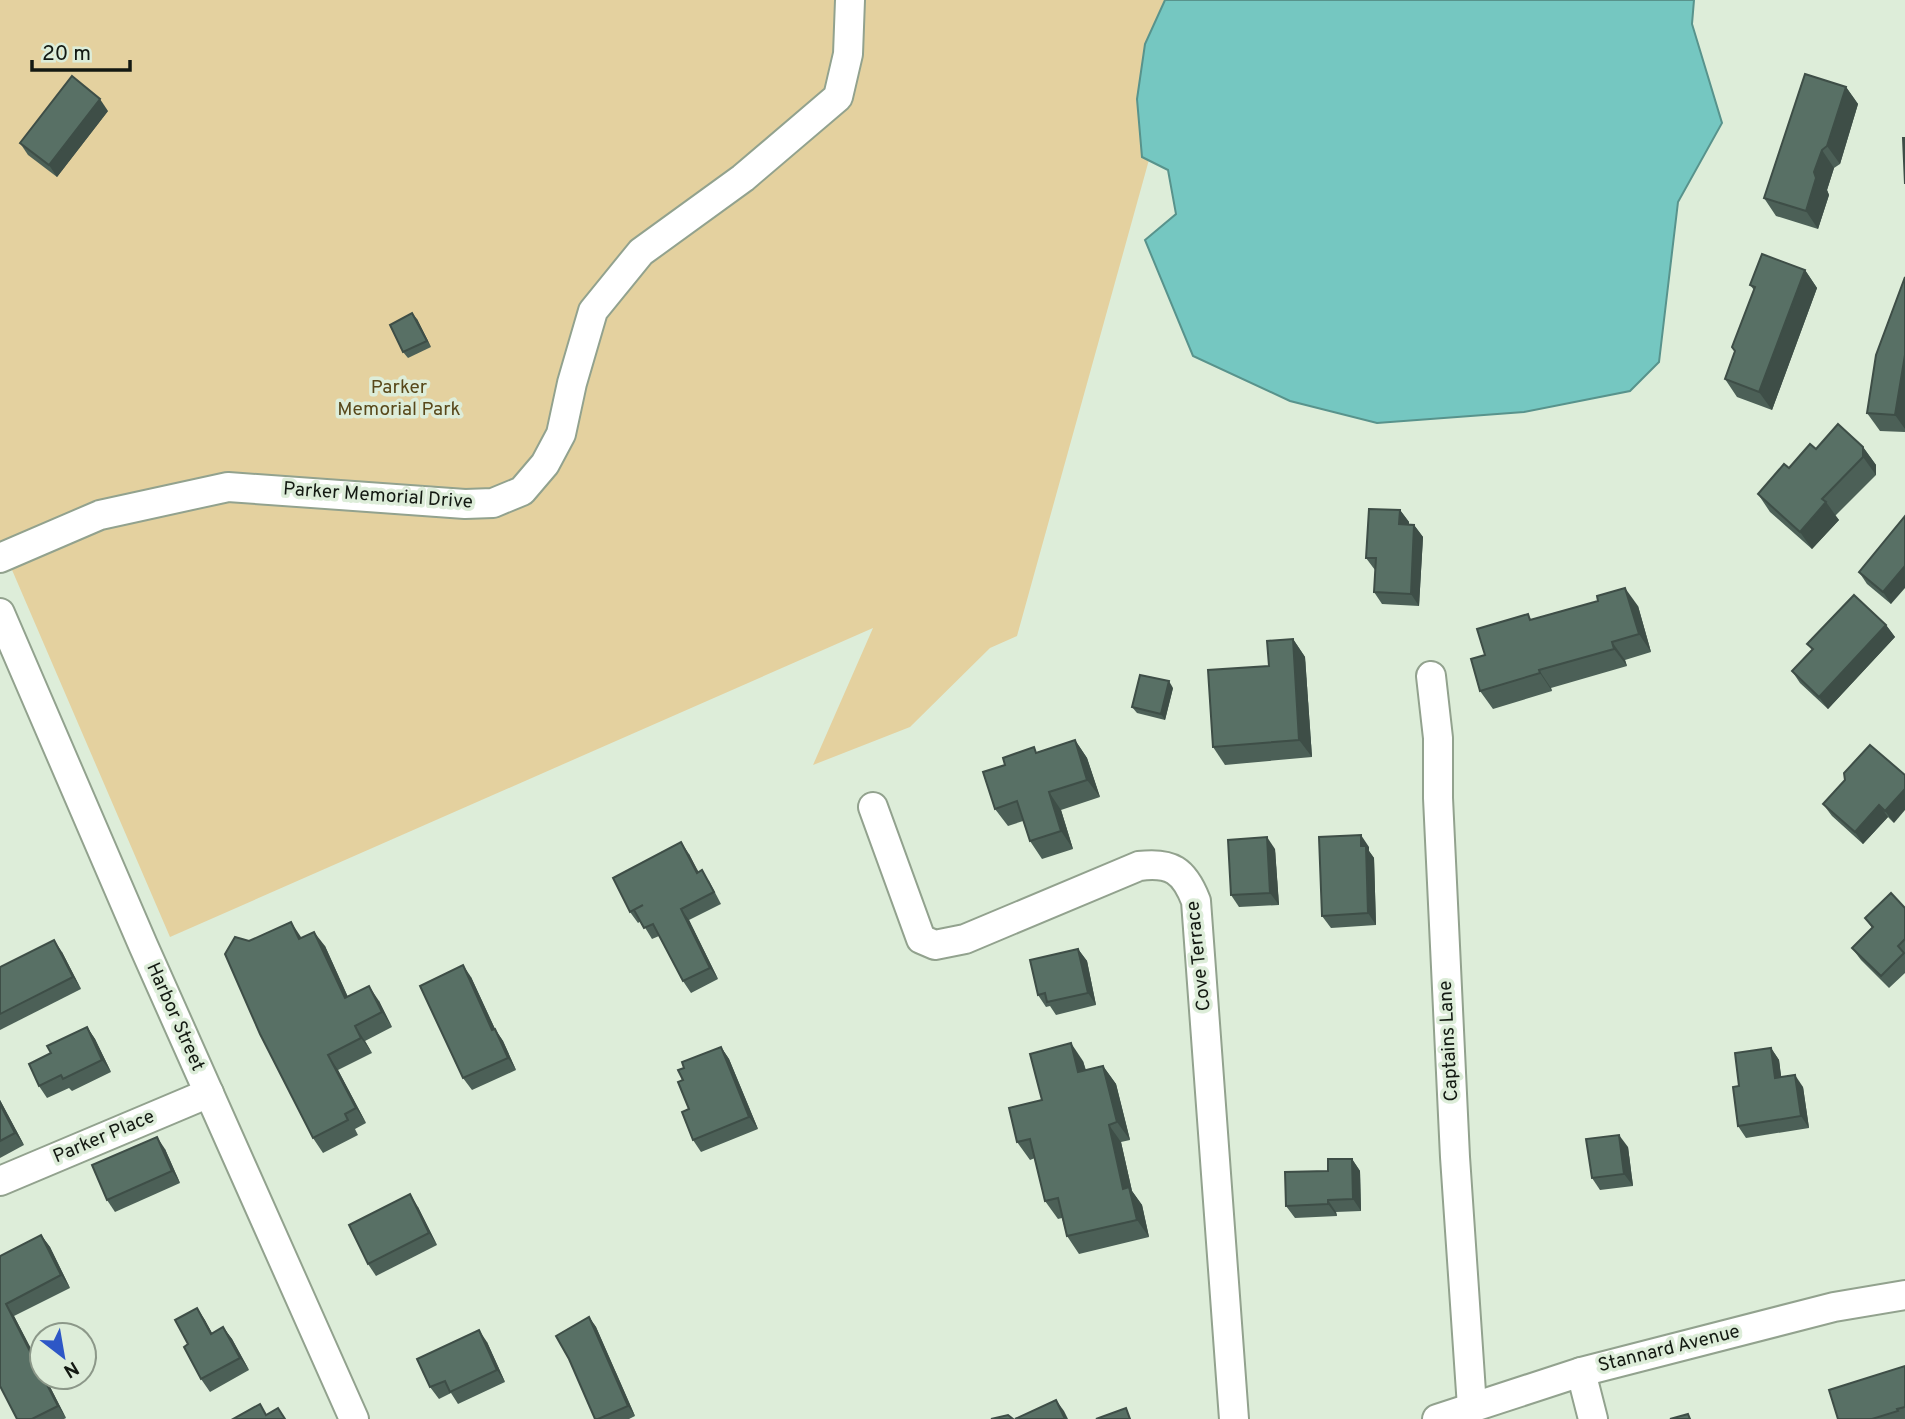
<svg xmlns="http://www.w3.org/2000/svg" width="1905" height="1419" font-family="Overpass,sans-serif">
<style>
.green{fill:#e4d19f}
.water{fill:#75c7c1;stroke:#58938c;stroke-width:2}
.lines{fill:none;stroke-linecap:round;stroke-linejoin:round}
.minor-casing{stroke:#92a28e;stroke-width:32}
.minor{stroke:#fff;stroke-width:28}
.wall{fill:#4c6057}
.shaded-wall{fill:#3e4e47}
.building{fill:#587065;stroke:#3e4e47;stroke-width:2}
.labels{text-anchor:middle;dominant-baseline:central;stroke-width:7;stroke-linejoin:round;paint-order:stroke}
.park-label{font-size:19px;fill:#58481a;stroke:#ddedd9}
.street-label{font-size:19px;fill:#131912;stroke:#ddedd9}
</style>
<rect width="100%" height="100%" fill="#ddedd9"/>
<!-- green -->
<path class="green" d="M 0,0 L 1223,0 L 1165,102 L 1017,636 L 990,648 L 910,727 L 813,765 L 873,628 L 170,937 L 0,542 Z"/>
<!-- water -->
<path class="water" d="M 1165,0 L 1694,0 L 1692,24 L 1722,123 L 1678,202 L 1659,362 L 1630,391 L 1524,412 L 1377,423 L 1290,401 L 1193,356 L 1145,240 L 1176,214 L 1168,170 L 1142,157 L 1137,99 L 1145,44 Z"/>
<g class="lines">
<defs>
<g id="minor">
<path d="M 0,558 L 100,515 L 228,487 L 465,504 L 493,503 L 522,491 L 545,464 L 561,434 L 572,383 L 593,311 L 641,252 L 743,178 L 838,97 L 848,54 L 850,0"/>
<path d="M 0,613 L 143,945 L 354,1419"/>
<path d="M 1431,676 L 1438,738 L 1438,798 L 1455,1157 L 1472,1407"/>
<path d="M 873,807 L 921,939 L 935,945 L 965,939 L 1139,866 C 1171,862 1184,870 1196,901 L 1234,1419"/>
<path d="M 0,1181 L 209,1093"/>
<path d="M 1581,1372 L 1593,1419"/>
<path d="M 1437,1419 L 1581,1372 L 1834,1307 L 1905,1295"/>
</g>
</defs>
<!-- minor casing -->
<use href="#minor" class="minor-casing"/>
<!-- minor -->
<use href="#minor" class="minor"/>
</g>
<!-- wall -->
<g class="wall">
<path d="M 1846,87 L 1858,104 L 1840,164 L 1834,168 L 1827,190 L 1829,195 L 1818,229 L 1776,216 L 1764,198 Z"/>
<path d="M 108,111 L 57,177 L 28,155 L 20,143 Z"/>
<path d="M 1805,270 L 1817,288 L 1772,410 L 1737,397 L 1725,379 L 1735,351 L 1754,290 L 1750,285 Z"/>
<path d="M 1905,277 L 1905,432 L 1880,431 L 1867,413 Z"/>
<path d="M 417,319 L 431,347 L 408,358 L 403,352 Z"/>
<path d="M 1863,447 L 1876,465 L 1876,475 L 1835,516 L 1839,520 L 1812,549 L 1770,512 L 1758,494 L 1789,468 L 1816,449 Z"/>
<path d="M 1400,510 L 1409,522 L 1409,524 L 1414,525 L 1423,537 L 1419,606 L 1382,604 L 1374,592 L 1375,570 L 1366,558 Z"/>
<path d="M 1905,516 L 1891,604 L 1867,584 L 1859,572 Z"/>
<path d="M 1638,606 L 1651,652 L 1625,660 L 1627,666 L 1551,688 L 1552,691 L 1493,709 L 1480,691 L 1485,655 L 1532,620 Z"/>
<path d="M 1886,625 L 1895,637 L 1828,709 L 1800,683 L 1792,671 L 1812,650 L 1807,644 Z"/>
<path d="M 1293,639 L 1305,657 L 1312,757 L 1225,765 L 1213,747 L 1269,666 Z"/>
<path d="M 1173,688 L 1165,720 L 1137,713 L 1132,707 Z"/>
<path d="M 1075,740 L 1087,758 L 1100,797 L 1061,810 L 1073,849 L 1042,859 L 1030,841 L 1023,821 L 1008,826 L 995,809 L 1037,753 Z"/>
<path d="M 1870,745 L 1894,823 L 1888,817 L 1863,844 L 1832,816 L 1823,804 L 1845,780 Z"/>
<path d="M 1369,847 L 1369,851 L 1374,858 L 1376,925 L 1331,928 L 1322,916 Z"/>
<path d="M 1275,849 L 1279,905 L 1239,907 L 1231,895 Z"/>
<path d="M 689,854 L 698,872 L 709,881 L 721,904 L 689,920 L 718,979 L 691,993 L 683,981 L 659,936 L 652,939 L 641,921 L 638,923 L 630,912 Z"/>
<path d="M 1905,908 L 1905,973 L 1889,988 L 1861,960 L 1852,948 L 1872,928 L 1865,918 Z"/>
<path d="M 302,938 L 325,946 L 348,997 L 379,1001 L 392,1027 L 365,1041 L 372,1053 L 338,1070 L 366,1123 L 355,1129 L 358,1135 L 323,1153 L 313,1138 L 249,941 Z"/>
<path d="M 1078,949 L 1087,961 L 1096,1005 L 1056,1015 L 1050,1006 L 1046,1007 L 1038,995 Z"/>
<path d="M 62,952 L 81,989 L 0,1030 L 0,967 Z"/>
<path d="M 471,977 L 495,1029 L 503,1041 L 516,1070 L 472,1090 L 463,1078 Z"/>
<path d="M 87,1027 L 95,1039 L 111,1072 L 72,1091 L 69,1088 L 47,1098 L 39,1086 L 51,1053 Z"/>
<path d="M 721,1047 L 729,1059 L 758,1129 L 701,1152 L 693,1140 L 689,1109 L 683,1080 L 684,1068 Z"/>
<path d="M 1771,1048 L 1779,1060 L 1781,1077 L 1803,1087 L 1809,1128 L 1746,1138 L 1738,1126 L 1739,1086 Z"/>
<path d="M 1083,1061 L 1086,1070 L 1103,1066 L 1116,1084 L 1130,1140 L 1121,1142 L 1132,1191 L 1142,1205 L 1149,1237 L 1079,1254 L 1067,1236 L 1062,1218 L 1058,1219 L 1045,1201 L 1035,1158 L 1030,1160 L 1017,1142 L 1042,1100 Z"/>
<path d="M 0,1100 L 24,1145 L 0,1158 Z"/>
<path d="M 1628,1147 L 1633,1186 L 1600,1190 L 1592,1178 Z"/>
<path d="M 165,1149 L 180,1183 L 115,1212 L 107,1200 Z"/>
<path d="M 1352,1159 L 1360,1171 L 1361,1211 L 1336,1212 L 1337,1216 L 1295,1218 L 1286,1206 L 1328,1171 Z"/>
<path d="M 418,1207 L 437,1245 L 376,1276 L 368,1264 Z"/>
<path d="M 41,1235 L 50,1247 L 70,1288 L 14,1316 L 42,1370 L 42,1377 L 45,1377 L 66,1418 L 64,1419 L 17,1419 L 0,1256 Z"/>
<path d="M 197,1308 L 212,1333 L 223,1327 L 232,1339 L 249,1370 L 210,1392 L 201,1379 L 188,1344 Z"/>
<path d="M 589,1317 L 596,1327 L 635,1416 L 629,1419 L 595,1419 Z"/>
<path d="M 487,1342 L 505,1382 L 458,1404 L 451,1393 L 439,1399 L 430,1387 Z"/>
<path d="M 1905,1366 L 1905,1419 L 1838,1419 Z"/>
</g>
<!-- shaded-wall -->
<g class="shaded-wall">
<path d="M 1846,87 L 1858,104 L 1840,164 L 1827,146 Z"/>
<path d="M 100,99 L 108,111 L 57,177 L 49,165 Z"/>
<path d="M 1822,150 L 1834,168 L 1827,190 L 1829,195 L 1818,229 L 1806,211 L 1814,172 Z"/>
<path d="M 1805,270 L 1817,288 L 1772,410 L 1759,392 Z"/>
<path d="M 412,313 L 417,319 L 431,347 L 427,341 Z"/>
<path d="M 1905,355 L 1905,429 L 1895,415 Z"/>
<path d="M 1863,447 L 1876,465 L 1876,475 L 1863,457 Z"/>
<path d="M 1826,502 L 1839,520 L 1812,549 L 1800,532 Z"/>
<path d="M 1400,510 L 1409,522 L 1408,536 L 1399,524 Z"/>
<path d="M 1414,525 L 1423,537 L 1419,606 L 1411,594 Z"/>
<path d="M 1905,566 L 1905,588 L 1891,604 L 1883,592 Z"/>
<path d="M 1625,588 L 1638,606 L 1651,652 L 1639,634 Z"/>
<path d="M 1886,625 L 1895,637 L 1828,709 L 1819,697 Z"/>
<path d="M 1293,639 L 1305,657 L 1312,757 L 1299,740 Z"/>
<path d="M 1612,642 L 1625,660 L 1627,666 L 1614,649 Z"/>
<path d="M 1539,670 L 1551,688 L 1552,691 L 1540,673 Z"/>
<path d="M 1169,681 L 1173,688 L 1165,720 L 1161,714 Z"/>
<path d="M 1075,740 L 1087,758 L 1100,797 L 1087,780 Z"/>
<path d="M 1905,789 L 1905,810 L 1894,823 L 1885,811 Z"/>
<path d="M 1049,792 L 1061,810 L 1073,849 L 1061,831 Z"/>
<path d="M 1879,805 L 1888,817 L 1863,844 L 1855,832 Z"/>
<path d="M 1361,835 L 1369,847 L 1369,851 L 1374,858 L 1376,925 L 1368,913 Z"/>
<path d="M 1267,837 L 1275,849 L 1279,905 L 1270,893 Z"/>
<path d="M 681,842 L 689,854 L 705,884 L 697,873 Z"/>
<path d="M 681,909 L 689,920 L 718,979 L 710,968 Z"/>
<path d="M 291,922 L 301,937 L 309,954 L 299,939 Z"/>
<path d="M 314,932 L 325,946 L 355,1013 L 345,998 Z"/>
<path d="M 54,940 L 62,952 L 81,989 L 73,977 Z"/>
<path d="M 1078,949 L 1087,961 L 1096,1005 L 1088,993 Z"/>
<path d="M 463,965 L 471,977 L 501,1042 L 492,1030 Z"/>
<path d="M 369,986 L 379,1001 L 392,1027 L 382,1012 Z"/>
<path d="M 355,1026 L 365,1041 L 372,1053 L 361,1038 Z"/>
<path d="M 87,1027 L 95,1039 L 111,1072 L 102,1060 Z"/>
<path d="M 495,1029 L 503,1041 L 516,1070 L 508,1058 Z"/>
<path d="M 1071,1043 L 1083,1061 L 1091,1090 L 1078,1072 Z"/>
<path d="M 721,1047 L 729,1059 L 758,1129 L 749,1117 Z"/>
<path d="M 1771,1048 L 1779,1060 L 1783,1090 L 1775,1078 Z"/>
<path d="M 328,1055 L 338,1070 L 366,1123 L 356,1108 Z"/>
<path d="M 1103,1066 L 1116,1084 L 1130,1140 L 1117,1122 Z"/>
<path d="M 1795,1075 L 1803,1087 L 1809,1128 L 1801,1116 Z"/>
<path d="M 0,1100 L 24,1145 L 15,1133 L 0,1104 Z"/>
<path d="M 1109,1125 L 1121,1142 L 1132,1191 L 1142,1205 L 1149,1237 L 1137,1220 L 1123,1189 Z"/>
<path d="M 1619,1135 L 1628,1147 L 1633,1186 L 1624,1174 Z"/>
<path d="M 157,1137 L 165,1149 L 180,1183 L 172,1171 Z"/>
<path d="M 1352,1159 L 1360,1171 L 1361,1211 L 1353,1199 Z"/>
<path d="M 410,1194 L 418,1207 L 437,1245 L 429,1233 Z"/>
<path d="M 1328,1200 L 1336,1212 L 1337,1216 L 1328,1204 Z"/>
<path d="M 41,1235 L 50,1247 L 70,1288 L 61,1275 Z"/>
<path d="M 6,1304 L 14,1316 L 42,1370 L 42,1375 Z"/>
<path d="M 197,1308 L 205,1320 L 219,1346 L 211,1334 Z"/>
<path d="M 589,1317 L 596,1327 L 635,1416 L 628,1406 Z"/>
<path d="M 223,1327 L 232,1339 L 249,1370 L 240,1358 Z"/>
<path d="M 479,1330 L 487,1342 L 505,1382 L 497,1370 Z"/>
<path d="M 43,1377 L 45,1377 L 66,1418 L 58,1406 Z"/>
<path d="M 1056,1400 L 1064,1411 L 1068,1419 L 1065,1419 Z"/>
</g>
<!-- building -->
<g class="building">
<path d="M 1805,74 L 1846,87 L 1827,146 L 1822,150 L 1814,172 L 1816,178 L 1806,211 L 1764,198 Z"/>
<path d="M 72,76 L 100,99 L 49,165 L 20,143 Z"/>
<path d="M 1903,138 L 1905,138 L 1905,184 Z"/>
<path d="M 1762,254 L 1805,270 L 1759,392 L 1725,379 L 1735,351 L 1732,347 L 1755,287 L 1750,285 Z"/>
<path d="M 1905,277 L 1905,355 L 1895,415 L 1867,413 L 1876,355 Z"/>
<path d="M 412,313 L 427,341 L 403,352 L 390,325 Z"/>
<path d="M 1838,424 L 1863,447 L 1863,457 L 1822,499 L 1826,502 L 1800,532 L 1758,494 L 1784,464 L 1789,468 L 1810,444 L 1816,449 Z"/>
<path d="M 1369,509 L 1400,510 L 1399,524 L 1414,525 L 1411,594 L 1374,592 L 1376,558 L 1366,558 Z"/>
<path d="M 1905,516 L 1905,566 L 1883,592 L 1859,572 Z"/>
<path d="M 1625,588 L 1639,634 L 1612,642 L 1614,649 L 1539,670 L 1540,673 L 1480,691 L 1471,659 L 1485,655 L 1477,629 L 1528,614 L 1530,620 L 1598,601 L 1597,596 Z"/>
<path d="M 1854,595 L 1886,625 L 1819,697 L 1792,671 L 1813,649 L 1807,644 Z"/>
<path d="M 1293,639 L 1299,740 L 1213,747 L 1208,670 L 1269,666 L 1267,641 Z"/>
<path d="M 1140,675 L 1169,681 L 1161,714 L 1132,707 Z"/>
<path d="M 1075,740 L 1087,780 L 1049,792 L 1061,831 L 1030,841 L 1017,801 L 995,809 L 983,772 L 1005,765 L 1003,758 L 1034,747 L 1036,753 Z"/>
<path d="M 1870,745 L 1905,775 L 1905,789 L 1885,811 L 1879,805 L 1855,832 L 1823,804 L 1845,780 L 1844,773 Z"/>
<path d="M 1361,835 L 1361,846 L 1366,846 L 1368,913 L 1322,916 L 1319,837 Z"/>
<path d="M 1267,837 L 1270,893 L 1231,895 L 1228,840 Z"/>
<path d="M 681,842 L 697,873 L 702,870 L 714,892 L 681,909 L 710,968 L 683,981 L 653,924 L 644,928 L 634,910 L 643,905 L 630,912 L 613,878 Z"/>
<path d="M 1891,893 L 1905,908 L 1905,939 L 1898,946 L 1904,953 L 1881,976 L 1852,948 L 1873,927 L 1865,918 Z"/>
<path d="M 291,922 L 299,939 L 314,932 L 345,998 L 369,986 L 382,1012 L 355,1026 L 361,1038 L 328,1055 L 356,1108 L 345,1114 L 348,1120 L 313,1138 L 260,1034 L 225,954 L 235,937 L 249,941 Z"/>
<path d="M 54,940 L 73,977 L 0,1014 L 0,967 Z"/>
<path d="M 1078,949 L 1088,993 L 1047,1002 L 1045,993 L 1038,995 L 1030,960 Z"/>
<path d="M 463,965 L 492,1030 L 495,1029 L 508,1058 L 463,1078 L 420,986 Z"/>
<path d="M 87,1027 L 102,1060 L 63,1079 L 61,1075 L 39,1086 L 29,1064 L 51,1053 L 47,1046 Z"/>
<path d="M 1071,1043 L 1078,1072 L 1103,1066 L 1117,1122 L 1109,1125 L 1123,1189 L 1129,1187 L 1137,1220 L 1067,1236 L 1058,1198 L 1045,1201 L 1030,1139 L 1017,1142 L 1009,1108 L 1042,1100 L 1030,1054 Z"/>
<path d="M 721,1047 L 749,1117 L 693,1140 L 682,1112 L 689,1109 L 678,1082 L 683,1080 L 678,1070 L 684,1068 L 682,1062 Z"/>
<path d="M 1771,1048 L 1775,1078 L 1795,1075 L 1801,1116 L 1738,1126 L 1733,1087 L 1739,1086 L 1735,1053 Z"/>
<path d="M 0,1104 L 15,1133 L 0,1141 Z"/>
<path d="M 1619,1135 L 1624,1174 L 1592,1178 L 1586,1139 Z"/>
<path d="M 157,1137 L 172,1171 L 107,1200 L 92,1165 Z"/>
<path d="M 1328,1159 L 1352,1159 L 1353,1199 L 1328,1200 L 1328,1204 L 1286,1206 L 1285,1172 L 1328,1171 Z"/>
<path d="M 410,1194 L 429,1233 L 368,1264 L 349,1225 Z"/>
<path d="M 41,1235 L 61,1275 L 6,1304 L 42,1375 L 42,1377 L 43,1377 L 58,1406 L 32,1419 L 17,1419 L 0,1386 L 0,1256 Z"/>
<path d="M 197,1308 L 211,1334 L 223,1327 L 240,1358 L 201,1379 L 184,1347 L 188,1344 L 175,1320 Z"/>
<path d="M 589,1317 L 628,1406 L 598,1419 L 595,1419 L 569,1359 L 556,1336 Z"/>
<path d="M 479,1330 L 497,1370 L 450,1392 L 445,1381 L 430,1387 L 417,1359 Z"/>
<path d="M 1905,1366 L 1905,1407 L 1897,1409 L 1898,1411 L 1872,1419 L 1838,1419 L 1829,1390 Z"/>
<path d="M 1056,1400 L 1065,1419 L 1015,1419 Z"/>
<path d="M 260,1404 L 266,1415 L 278,1408 L 285,1419 L 233,1419 Z"/>
<path d="M 1126,1408 L 1130,1419 L 1096,1419 Z"/>
<path d="M 1688,1414 L 1690,1419 L 1670,1419 Z"/>
<path d="M 1008,1415 L 1013,1419 L 991,1419 Z"/>
</g>
<g class="labels">
<!-- park labels -->
<g class="park-label">
<text x="399" y="388">Parker<tspan x="399" dy="22">Memorial Park</tspan></text>
</g>
<!-- street labels -->
<g class="street-label">
<text transform="translate(378 496) rotate(4)">Parker Memorial Drive</text>
<text transform="translate(1199 956) rotate(-96)">Cove Terrace</text>
<text transform="translate(175 1017) rotate(66)">Harbor Street</text>
<text transform="translate(1449 1041) rotate(-93)">Captains Lane</text>
<text transform="translate(104 1137) rotate(-23)">Parker Place</text>
<text transform="translate(1669 1349) rotate(-14)">Stannard Avenue</text>
</g>
</g>
<!-- north arrow -->
<g transform="translate(63 1356) rotate(149)"><circle r="33" fill="#ddedd9" stroke="#8c9889" stroke-width="2"/>
<path d="M0-5L12 26L0 18L-12 26Z" fill="#2d57c6"/>
<text y="-10" font-size="19" font-weight="bold" text-anchor="middle" fill="#131912">N</text>
</g>
<!-- scale -->
<path d="M32 60v10h98v-10" fill="none" stroke="#131912" stroke-width="3.5"/>
<text x="42" y="60" font-size="21" fill="#131912" stroke="#ddedd9" stroke-width="5" paint-order="stroke">20 m</text>
</svg>
